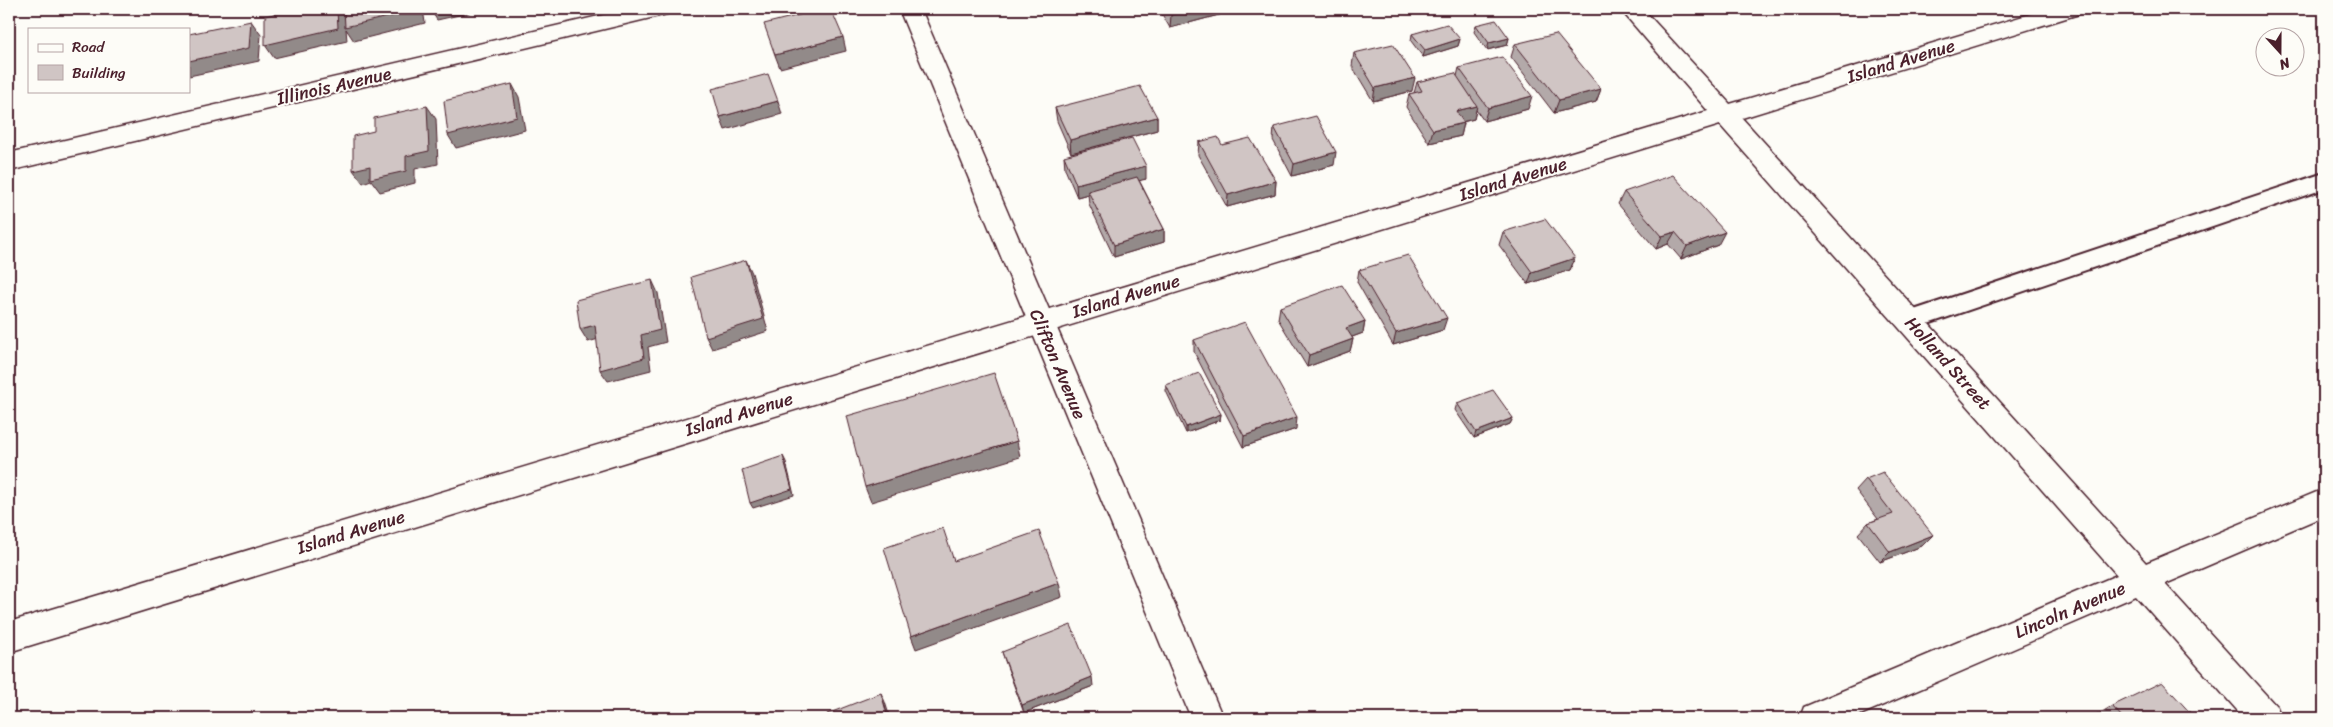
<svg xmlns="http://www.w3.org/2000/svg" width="2333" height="727" font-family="Sriracha,sans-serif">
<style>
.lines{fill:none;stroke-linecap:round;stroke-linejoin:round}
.lane-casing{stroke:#4a1f2b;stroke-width:4}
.street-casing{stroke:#4a1f2b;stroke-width:3}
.secondary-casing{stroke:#4a1f2b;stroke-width:3}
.lane{fill:#fdfcf7;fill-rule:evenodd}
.street{fill:#fdfcf7;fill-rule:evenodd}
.secondary{fill:#fdfcf7;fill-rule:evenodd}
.wall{fill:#b3a9a9;stroke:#4a1f2b}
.shaded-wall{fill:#928a89;stroke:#4a1f2b}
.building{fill:#d0c5c4;stroke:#4a1f2b}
.labels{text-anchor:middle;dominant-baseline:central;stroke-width:4;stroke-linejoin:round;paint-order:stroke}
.street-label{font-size:18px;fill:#4a1f2b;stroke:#fdfcf7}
</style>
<rect width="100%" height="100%" fill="#fdfcf7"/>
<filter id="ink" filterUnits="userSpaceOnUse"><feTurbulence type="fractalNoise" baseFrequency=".02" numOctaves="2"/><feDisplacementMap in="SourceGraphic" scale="10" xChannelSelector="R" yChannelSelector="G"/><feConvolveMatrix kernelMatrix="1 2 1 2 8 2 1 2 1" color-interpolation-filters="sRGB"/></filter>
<g filter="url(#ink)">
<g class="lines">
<defs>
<path id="lane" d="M 2324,173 L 2324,189 L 1910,330 L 1902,328 L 1898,321 L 1902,314 Z"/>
<g id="street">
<path d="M 629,9 L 670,9 L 667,14 L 659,16 L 9,171 L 9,153 Z"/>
<path d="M 1620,9 L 1643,9 L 1730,104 L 2047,9 L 2082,9 L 2079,14 L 1742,118 L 2146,563 L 2324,489 L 2324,516 L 2165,584 L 2277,707 L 2281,718 L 2244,718 L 2136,596 L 1853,718 L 1800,718 L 1804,707 L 2117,575 L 1720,125 L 9,652 L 9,622 L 1708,111 Z"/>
</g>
<path id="secondary" d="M 899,9 L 921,9 L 1223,718 L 1191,718 Z"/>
</defs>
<!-- lane casing -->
<use href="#lane" class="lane-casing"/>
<!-- street casing -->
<use href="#street" class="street-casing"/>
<!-- secondary casing -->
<use href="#secondary" class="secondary-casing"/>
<!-- lane -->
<use href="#lane" class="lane"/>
<!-- street -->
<use href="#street" class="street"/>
<!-- secondary -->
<use href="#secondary" class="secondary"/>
</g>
<!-- wall -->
<g class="wall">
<path d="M 1159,9 L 1241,9 L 1170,28 Z"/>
<path d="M 1476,25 L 1509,38 L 1507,45 L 1487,50 L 1474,32 Z"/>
<path d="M 1412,34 L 1460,39 L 1458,46 L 1423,57 L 1411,41 Z"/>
<path d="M 1515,44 L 1601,89 L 1596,102 L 1554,113 L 1511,57 Z"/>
<path d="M 1354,53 L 1412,91 L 1373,101 L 1352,66 Z"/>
<path d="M 1459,68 L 1528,109 L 1484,121 L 1476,110 L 1474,119 L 1463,122 L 1464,123 L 1461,136 L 1429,143 L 1406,107 L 1409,94 L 1414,93 L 1417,82 L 1457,76 Z"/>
<path d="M 1055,108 L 1157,117 L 1157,130 L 1071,153 L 1057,121 Z"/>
<path d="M 1274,127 L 1334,165 L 1292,176 L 1273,140 Z"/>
<path d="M 1199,142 L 1222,145 L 1276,181 L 1275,194 L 1227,207 L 1198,155 Z"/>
<path d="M 1064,156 L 1146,179 L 1139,180 L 1164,229 L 1164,242 L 1114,257 L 1089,204 L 1088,194 L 1077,197 L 1065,169 Z"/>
<path d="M 1624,192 L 1718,245 L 1681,259 L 1668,244 L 1656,249 L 1618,204 Z"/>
<path d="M 1503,232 L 1575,258 L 1570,270 L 1528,284 L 1499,245 Z"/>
<path d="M 1359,270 L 1443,330 L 1393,345 L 1357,282 Z"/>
<path d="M 1280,307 L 1365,321 L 1363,333 L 1352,337 L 1353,339 L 1350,351 L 1307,367 L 1278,319 Z"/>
<path d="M 1194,340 L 1296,429 L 1243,447 L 1194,352 Z"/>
<path d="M 1166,385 L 1221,414 L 1220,420 L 1186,433 L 1166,391 Z"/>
<path d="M 1457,403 L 1513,418 L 1510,424 L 1474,438 L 1455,410 Z"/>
<path d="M 1866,479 L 1922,546 L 1880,562 L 1858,534 L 1868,523 L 1878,519 L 1856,490 Z"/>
<path d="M 1002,652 L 1093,686 L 1024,713 L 1005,661 Z"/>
<path d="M 2112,706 L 2195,718 L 2100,718 L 2097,715 Z"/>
</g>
<!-- shaded-wall -->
<g class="shaded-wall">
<path d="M 337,9 L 343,9 L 345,12 L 423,9 L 425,23 L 354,41 L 346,29 L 347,41 L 274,58 L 265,45 Z"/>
<path d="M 430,9 L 486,9 L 437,20 Z"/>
<path d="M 1193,9 L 1241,9 L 1170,28 L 1171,15 Z"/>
<path d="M 251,21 L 261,35 L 259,61 L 189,76 L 189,61 Z"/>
<path d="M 843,37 L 846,51 L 780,68 L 775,55 Z"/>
<path d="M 1509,38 L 1507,45 L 1487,50 L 1489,43 Z"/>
<path d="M 1460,39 L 1458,46 L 1423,57 L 1425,50 Z"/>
<path d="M 1415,78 L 1412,91 L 1373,101 L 1375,88 Z"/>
<path d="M 512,84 L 519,97 L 525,130 L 456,148 L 448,135 Z"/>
<path d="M 1601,89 L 1596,102 L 1554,113 L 1559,100 Z"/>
<path d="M 1532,96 L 1528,109 L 1484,121 L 1488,108 Z"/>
<path d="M 778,101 L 782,114 L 725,130 L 720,117 Z"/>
<path d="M 427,106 L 436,119 L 438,164 L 415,169 L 415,183 L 380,192 L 371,180 L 363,183 L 353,170 Z"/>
<path d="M 1477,106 L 1474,119 L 1453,124 L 1456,111 Z"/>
<path d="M 1157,117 L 1157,130 L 1071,153 L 1070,140 Z"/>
<path d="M 1464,123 L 1461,136 L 1429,143 L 1433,130 Z"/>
<path d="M 1336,152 L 1334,165 L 1292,176 L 1294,164 Z"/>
<path d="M 1146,166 L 1146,179 L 1089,194 L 1088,191 L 1088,194 L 1077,197 L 1076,184 Z"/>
<path d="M 1276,181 L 1275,194 L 1227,207 L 1228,195 Z"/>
<path d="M 1164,229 L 1164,242 L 1114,257 L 1114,245 Z"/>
<path d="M 1675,232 L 1668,244 L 1656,249 L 1662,236 Z"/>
<path d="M 1725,232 L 1718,245 L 1681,259 L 1687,246 Z"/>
<path d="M 1575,258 L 1570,270 L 1528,284 L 1532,272 Z"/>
<path d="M 746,260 L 752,273 L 768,331 L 712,349 L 706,337 Z"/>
<path d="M 652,280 L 658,293 L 666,342 L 648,347 L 651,370 L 608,381 L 600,370 L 641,335 Z"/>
<path d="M 1447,318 L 1443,330 L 1393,345 L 1396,333 Z"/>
<path d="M 1365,321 L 1363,333 L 1344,340 L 1346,328 Z"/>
<path d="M 595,325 L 602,338 L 588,342 L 580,329 Z"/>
<path d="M 1353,339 L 1350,351 L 1307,367 L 1309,355 Z"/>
<path d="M 1221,414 L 1220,420 L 1186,433 L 1186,427 Z"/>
<path d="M 1297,417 L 1296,429 L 1243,447 L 1244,436 Z"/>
<path d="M 1513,418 L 1510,424 L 1474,438 L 1476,432 Z"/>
<path d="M 1017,441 L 1020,457 L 871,502 L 865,487 Z"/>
<path d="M 783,456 L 786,462 L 794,495 L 753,508 L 750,503 Z"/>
<path d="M 1933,535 L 1922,546 L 1880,562 L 1890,552 Z"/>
<path d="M 1059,583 L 1062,597 L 916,649 L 911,636 Z"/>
<path d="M 1092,677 L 1093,686 L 1024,713 L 1022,705 Z"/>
<path d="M 881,693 L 885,702 L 890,718 L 888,718 Z"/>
</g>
<!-- building -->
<g class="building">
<path d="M 295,9 L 337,9 L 338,28 L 265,45 L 265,16 Z"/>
<path d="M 344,9 L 416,9 L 417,10 L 345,27 Z"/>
<path d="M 823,9 L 831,9 L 843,37 L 775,55 L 764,24 Z"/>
<path d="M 1167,9 L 1193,9 L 1171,15 Z"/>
<path d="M 1496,20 L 1509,38 L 1489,43 L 1476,25 Z"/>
<path d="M 251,21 L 249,48 L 189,61 L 189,34 Z"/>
<path d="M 1447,24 L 1460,39 L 1425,50 L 1412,34 Z"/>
<path d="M 1556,34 L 1601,89 L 1559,100 L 1515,44 Z"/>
<path d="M 1393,44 L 1415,78 L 1375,88 L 1354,53 Z"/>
<path d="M 1502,57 L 1532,96 L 1488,108 L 1459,68 Z"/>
<path d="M 1455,73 L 1477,106 L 1456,111 L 1464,123 L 1433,130 L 1409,94 L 1422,91 L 1417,82 Z"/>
<path d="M 768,74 L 778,101 L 720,117 L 712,89 Z"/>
<path d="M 512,84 L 517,117 L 448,135 L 444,101 Z"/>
<path d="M 1140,86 L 1157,117 L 1070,140 L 1055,108 Z"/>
<path d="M 427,106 L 429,151 L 406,156 L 406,171 L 370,179 L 370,166 L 353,170 L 353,136 L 374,131 L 374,118 Z"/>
<path d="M 1316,116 L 1336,152 L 1294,164 L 1274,127 Z"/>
<path d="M 1218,137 L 1222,145 L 1250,138 L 1276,181 L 1228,195 L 1199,142 Z"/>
<path d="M 1132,138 L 1146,166 L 1076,184 L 1064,156 Z"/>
<path d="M 1673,175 L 1725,232 L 1687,246 L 1675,232 L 1662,236 L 1624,192 Z"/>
<path d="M 1137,177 L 1164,229 L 1114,245 L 1088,191 Z"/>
<path d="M 1545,219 L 1575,258 L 1532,272 L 1503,232 Z"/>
<path d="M 1408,255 L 1447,318 L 1396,333 L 1359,270 Z"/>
<path d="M 746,260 L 763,319 L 706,337 L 691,277 Z"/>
<path d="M 652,280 L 660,330 L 641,335 L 644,358 L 600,370 L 595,325 L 580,329 L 576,300 Z"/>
<path d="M 1342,285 L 1365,321 L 1346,328 L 1353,339 L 1309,355 L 1280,307 Z"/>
<path d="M 1245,322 L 1297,417 L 1244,436 L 1194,340 Z"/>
<path d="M 994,373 L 1017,441 L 865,487 L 847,416 Z"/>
<path d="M 1199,373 L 1221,414 L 1186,427 L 1166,385 Z"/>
<path d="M 1493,390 L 1513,418 L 1476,432 L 1457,403 Z"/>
<path d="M 783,456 L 792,489 L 750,503 L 742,470 Z"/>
<path d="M 1883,472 L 1933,535 L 1890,552 L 1868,523 L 1893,514 L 1866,479 Z"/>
<path d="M 943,528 L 954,561 L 1039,531 L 1059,583 L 911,636 L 884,548 Z"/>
<path d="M 1071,625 L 1092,677 L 1022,705 L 1002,652 Z"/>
<path d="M 2162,682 L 2195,718 L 2123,718 L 2112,706 Z"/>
<path d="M 881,693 L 888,718 L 828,718 L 827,714 Z"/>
</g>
</g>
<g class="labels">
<!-- street labels -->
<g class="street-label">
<text transform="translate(1901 61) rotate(-17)">Island Avenue</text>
<text transform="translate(334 86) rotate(-13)">Illinois Avenue</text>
<text transform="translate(1513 179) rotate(-17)">Island Avenue</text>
<text transform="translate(1126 296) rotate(-17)">Island Avenue</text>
<text transform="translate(1948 363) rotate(48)">Holland Street</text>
<text transform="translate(1058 364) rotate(67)">Clifton Avenue</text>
<text transform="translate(739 414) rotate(-17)">Island Avenue</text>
<text transform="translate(351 532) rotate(-17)">Island Avenue</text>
<text transform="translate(2070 610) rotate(-23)">Lincoln Avenue</text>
</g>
</g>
<!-- margin -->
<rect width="2333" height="727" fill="none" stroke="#fdfcf7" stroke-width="30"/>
<rect x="15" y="15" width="2303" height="697" fill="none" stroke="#4a1f2b" stroke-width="2" filter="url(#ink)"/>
<!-- legend -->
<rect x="28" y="28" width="162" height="65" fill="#fdfcf7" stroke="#b5a4a5"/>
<rect x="38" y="44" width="25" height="8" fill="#fdfcf7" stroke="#b5a4a5"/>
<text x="72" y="52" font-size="15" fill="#4a1f2b">Road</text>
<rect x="38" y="65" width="25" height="15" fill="#d0c5c4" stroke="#b5a4a5"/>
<text x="72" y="78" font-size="15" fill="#4a1f2b">Building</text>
<!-- north arrow -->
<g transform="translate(2280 52) rotate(159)"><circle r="24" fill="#fdfcf7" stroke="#b5a4a5"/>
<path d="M0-4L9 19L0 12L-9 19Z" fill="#4a1f2b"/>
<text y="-8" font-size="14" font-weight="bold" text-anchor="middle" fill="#4a1f2b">N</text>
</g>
</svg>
